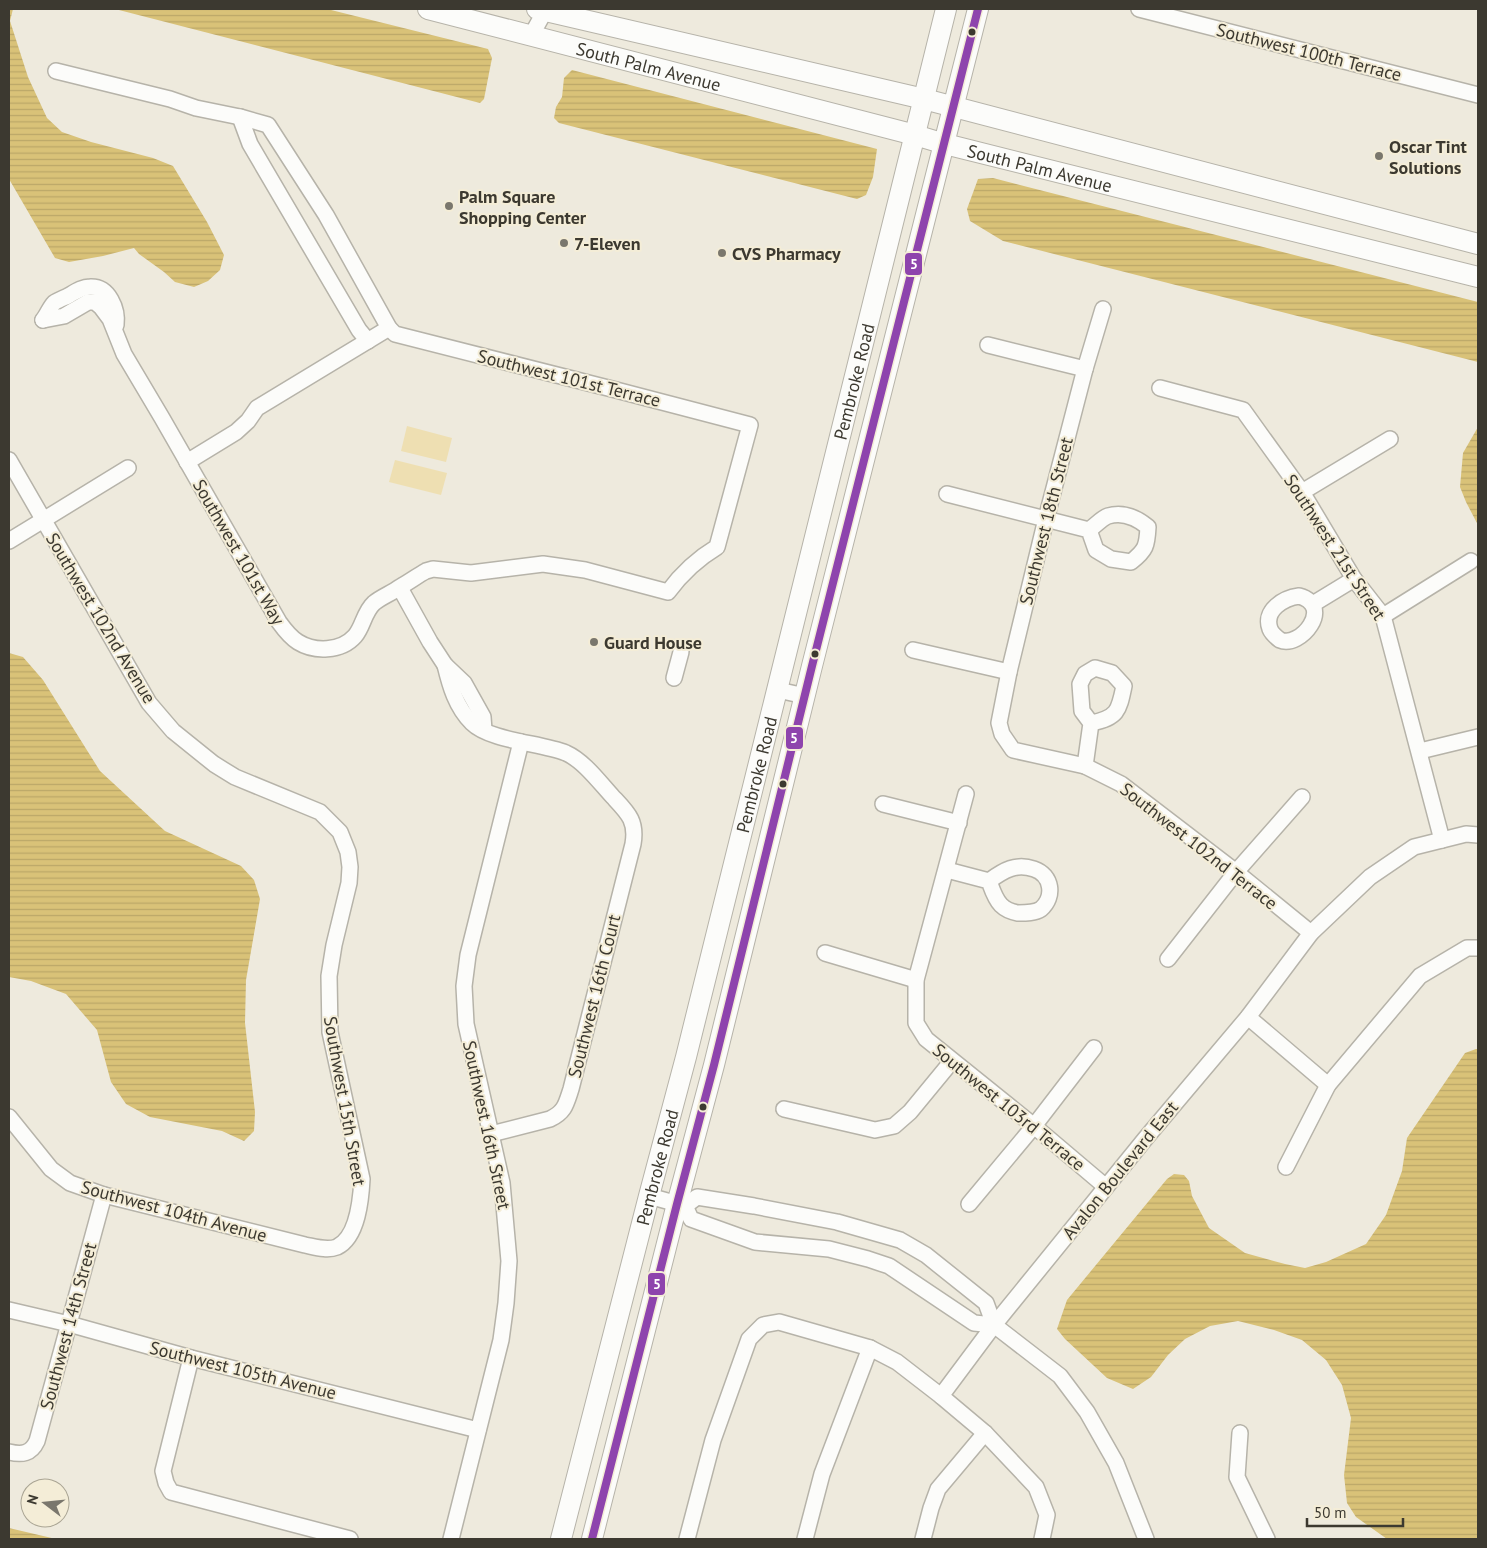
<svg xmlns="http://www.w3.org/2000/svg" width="1487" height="1548" font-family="'PT Sans',sans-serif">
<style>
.park{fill:#eedfb2}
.water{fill:url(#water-rules)}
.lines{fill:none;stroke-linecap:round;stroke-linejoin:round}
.minor-casing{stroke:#b6b3a9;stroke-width:18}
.major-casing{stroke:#b6b3a9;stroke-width:22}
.minor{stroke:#fcfcfa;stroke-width:15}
.major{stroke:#fcfcfa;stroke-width:20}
.bus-1-casing{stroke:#f4edd7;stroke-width:11}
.bus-1{stroke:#8e44ad;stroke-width:8}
.bus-dot{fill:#3c3930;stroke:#f4edd7;stroke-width:2}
.poi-dot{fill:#7a776d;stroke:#f4edd7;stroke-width:2}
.labels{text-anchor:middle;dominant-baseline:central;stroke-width:4;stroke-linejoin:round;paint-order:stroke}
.street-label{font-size:18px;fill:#3c3930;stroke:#f4edd7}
.poi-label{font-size:18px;font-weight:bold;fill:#3c3930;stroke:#f4edd7;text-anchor:start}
.line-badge{stroke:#f4edd7;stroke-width:2}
.badge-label{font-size:14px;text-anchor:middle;font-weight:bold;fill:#fff}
</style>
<defs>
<pattern id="water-rules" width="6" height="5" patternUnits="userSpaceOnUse" patternTransform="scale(1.25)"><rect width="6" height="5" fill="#d9c278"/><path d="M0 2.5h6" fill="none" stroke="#bba768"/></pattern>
</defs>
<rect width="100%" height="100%" fill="#eeeadd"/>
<!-- park -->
<g class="park">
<path d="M 407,426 L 452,438 L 446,462 L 401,451 Z"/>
<path d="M 395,460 L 447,473 L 441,495 L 389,482 Z"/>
</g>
<!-- water -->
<g class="water">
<path d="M 9,9 L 13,9 L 10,21 L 28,77 L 47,118 L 62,132 L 91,142 L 153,158 L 173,166 L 207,222 L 224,255 L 220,270 L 208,281 L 194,287 L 175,282 L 164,272 L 139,254 L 134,248 L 103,256 L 69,262 L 55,258 L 9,179 Z"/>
<path d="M 115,9 L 327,9 L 488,49 L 492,58 L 484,99 L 480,103 Z"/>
<path d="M 572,70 L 877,149 L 873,177 L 866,195 L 857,199 L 559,123 L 554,118 L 556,107 L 562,97 L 564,78 Z"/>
<path d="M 993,178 L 1478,302 L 1478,362 L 1003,241 L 970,221 L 967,209 L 978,179 Z"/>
<path d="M 1478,427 L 1478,525 L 1466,502 L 1460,487 L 1463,453 Z"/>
<path d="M 9,653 L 23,657 L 43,680 L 100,771 L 165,831 L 241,866 L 254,880 L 260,899 L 246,980 L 245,1023 L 255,1112 L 254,1131 L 244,1141 L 222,1131 L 150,1117 L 126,1104 L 111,1082 L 97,1030 L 66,994 L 31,981 L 9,977 Z"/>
<path d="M 1476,1049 L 1478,1049 L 1478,1539 L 1387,1539 L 1356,1517 L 1347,1503 L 1344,1475 L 1351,1418 L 1342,1385 L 1326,1360 L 1302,1340 L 1274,1330 L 1238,1321 L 1210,1326 L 1185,1339 L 1168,1355 L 1151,1377 L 1133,1389 L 1107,1378 L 1065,1339 L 1057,1329 L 1067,1300 L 1167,1179 L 1174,1174 L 1184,1175 L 1189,1181 L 1192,1196 L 1209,1228 L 1245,1253 L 1285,1264 L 1305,1268 L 1326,1262 L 1366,1244 L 1386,1215 L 1402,1171 L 1407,1138 L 1465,1053 Z"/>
<path d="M 9,1528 L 56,1539 L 9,1539 Z"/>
</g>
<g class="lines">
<defs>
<g id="minor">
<path d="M 1139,9 L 1478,95"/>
<path d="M 531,36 L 546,9"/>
<path d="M 240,117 L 250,144 L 359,330 L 368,341"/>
<path d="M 1103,309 L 1085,369 L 1046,519 L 1009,672 L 999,723 L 1002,734 L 1013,750 L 1085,766 L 1121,784 L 1236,872 L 1311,933"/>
<path d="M 43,320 L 64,316 L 88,302 L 95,302 L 101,307 L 110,319 L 124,354 L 162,418 L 279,622 C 284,629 290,637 298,642 C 314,652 341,652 355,636 C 363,627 364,612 374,603 C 381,597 392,593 400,587 C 409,582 417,576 426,571 L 433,569 L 471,573 L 543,564 L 585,570 L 668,592 C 682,573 697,559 717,547 L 750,425 L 616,390 L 395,334 L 389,328 L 326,215 L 268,125 L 240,117 L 196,108 L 170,99 L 56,71"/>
<path d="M 43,320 C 47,315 50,307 54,303 C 58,300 64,298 68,296 C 75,292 82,287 90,287 C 109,286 118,309 116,325"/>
<path d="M 988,345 L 1085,369"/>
<path d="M 1160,388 L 1243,410 L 1302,492 L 1354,579 L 1383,616 L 1442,840"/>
<path d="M 9,460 L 149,703 L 173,731 L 214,764 L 235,777 L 320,812 L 340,832 L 348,852 L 350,867 L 349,883 L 334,945 L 329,976 L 330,1032 L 362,1179 C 361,1198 358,1237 337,1247 C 327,1251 315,1247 305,1245 L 104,1195 L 70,1183 L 51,1169 L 9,1117"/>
<path d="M 187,462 L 236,432 L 248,421 L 257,408 L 389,328"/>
<path d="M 1302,492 L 1390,439"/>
<path d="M 947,494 L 1089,530 L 1096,550 L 1111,559 L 1131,562 C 1146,550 1147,546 1148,527 C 1137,518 1124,511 1108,516 C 1102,518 1095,526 1089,530"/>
<path d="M 9,541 L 128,468"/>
<path d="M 400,588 L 430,642 L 445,665 L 464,683 L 483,717 L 484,730"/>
<path d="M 1299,596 C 1335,606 1300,649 1280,640 C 1276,637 1272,634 1270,629 C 1263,610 1284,598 1299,596 Z"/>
<path d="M 1313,604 L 1354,579"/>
<path d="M 1383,616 L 1471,561"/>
<path d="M 913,650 L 1009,672"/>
<path d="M 445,665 C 450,686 456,707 472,723 C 490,741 542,743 566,753 C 584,761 600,783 613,797 C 628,813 637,821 633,844 L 571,1089 C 566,1104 565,1112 550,1119 L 491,1134"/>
<path d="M 674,678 L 681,652"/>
<path d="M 778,690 L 805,696"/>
<path d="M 1420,751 L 1478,737"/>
<path d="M 1085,766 L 1091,723 L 1082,711 L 1080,684 L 1085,674 L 1095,668 L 1112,673 L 1124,686 C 1119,710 1118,718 1091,723"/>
<path d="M 966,794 L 916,980 L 916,1023 L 926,1039 L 1034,1126 L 1106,1187"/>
<path d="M 883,804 L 959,823"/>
<path d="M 947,870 L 989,881 C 1004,870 1016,863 1034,869 C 1052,875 1055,897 1041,909 C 1035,913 1026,913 1018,913 C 1012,912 1006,910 1001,905 C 995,899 992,889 989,881"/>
<path d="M 825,953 L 916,980"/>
<path d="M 1168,959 L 1236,872 L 1302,797"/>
<path d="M 1248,1017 L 1328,1085"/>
<path d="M 784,1109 L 875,1130 L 894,1126 L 910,1112 L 952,1061"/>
<path d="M 1286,1167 L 1328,1085 L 1420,976 L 1467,948 L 1478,948"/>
<path d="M 649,1196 L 685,1206 L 697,1197 L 754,1206 L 837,1222 L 900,1240 L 926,1255 L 986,1303 L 994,1325 L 1060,1376 L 1087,1412 L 1116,1463 L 1146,1539"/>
<path d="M 969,1204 L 1034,1126 L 1094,1048"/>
<path d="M 685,1206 L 691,1219 L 755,1242 L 829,1249 L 868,1259 L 889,1266 L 974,1323 L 994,1325"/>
<path d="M 9,1310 L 69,1324 L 191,1358 L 478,1430"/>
<path d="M 191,1358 L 163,1471 L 166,1483 L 171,1492 L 350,1539"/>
<path d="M 1240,1433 L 1237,1477 L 1267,1539"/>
<path d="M 9,1452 C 22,1455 31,1454 37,1441 L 104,1195"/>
<path d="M 451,1539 L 501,1340 L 506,1303 L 509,1261 L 502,1183 L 466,1024 L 464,986 L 468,955 L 521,742"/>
<path d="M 687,1539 L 713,1440 L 749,1339 L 763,1325 L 779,1322 L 870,1348 L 897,1362 L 941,1396"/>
<path d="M 805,1539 L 822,1474 L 870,1348"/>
<path d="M 923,1539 L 931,1508 L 938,1489 L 985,1433"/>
<path d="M 1042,1539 L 1047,1515 L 1036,1487 L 985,1433 L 941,1396 L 994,1325 L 1145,1139 L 1248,1017 L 1311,933 L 1370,877 L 1414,847 L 1466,834 L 1478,835"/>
</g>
<g id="major">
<path id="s1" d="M 428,9 L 915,135 L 945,144 L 1478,277"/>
<path d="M 537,9 L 924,99 L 1478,244"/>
<path id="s2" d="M 561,1539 L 649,1196 L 686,1057 L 946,9"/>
<path d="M 592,1539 L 677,1204 L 714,1065 L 812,666 L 978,9"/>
</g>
</defs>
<!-- minor casing -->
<use href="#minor" class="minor-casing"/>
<!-- major casing -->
<use href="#major" class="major-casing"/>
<!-- minor -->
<use href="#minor" class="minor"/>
<!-- major -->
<use href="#major" class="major"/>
<defs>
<path id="bus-1" d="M 592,1539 L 677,1204 L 714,1065 L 812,666 L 978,9"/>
</defs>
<!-- bus-1 casing -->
<use href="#bus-1" class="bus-1-casing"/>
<!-- bus-1 -->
<use href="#bus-1" class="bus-1"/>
</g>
<!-- markers -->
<g class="bus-dot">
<circle cx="972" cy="32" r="4.5"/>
<circle cx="815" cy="654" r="4.5"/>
<circle cx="783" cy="784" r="4.5"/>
<circle cx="703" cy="1107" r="4.5"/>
</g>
<g class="poi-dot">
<circle cx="1379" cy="156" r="5"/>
<circle cx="449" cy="206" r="5"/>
<circle cx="564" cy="243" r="5"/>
<circle cx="722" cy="253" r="5"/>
<circle cx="594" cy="642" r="5"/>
</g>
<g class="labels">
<!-- street labels -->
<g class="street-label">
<text transform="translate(1309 52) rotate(14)">Southwest 100th Terrace</text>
<text stroke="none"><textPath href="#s1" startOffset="228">South Palm Avenue</textPath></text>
<text stroke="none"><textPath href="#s1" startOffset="632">South Palm Avenue</textPath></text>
<text transform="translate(569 378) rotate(14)">Southwest 101st Terrace</text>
<text stroke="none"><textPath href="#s2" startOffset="1194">Pembroke Road</textPath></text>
<text transform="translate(1046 521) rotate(-76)">Southwest 18th Street</text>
<text transform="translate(1335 547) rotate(57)">Southwest 21st Street</text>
<text transform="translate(239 552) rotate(60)">Southwest 101st Way</text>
<text transform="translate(101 618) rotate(59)">Southwest 102nd Avenue</text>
<text stroke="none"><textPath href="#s2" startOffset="789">Pembroke Road</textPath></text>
<text transform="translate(1199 846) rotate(38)">Southwest 102nd Terrace</text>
<text transform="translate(594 996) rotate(-76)">Southwest 16th Court</text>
<text transform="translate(345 1101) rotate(80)">Southwest 15th Street</text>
<text transform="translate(1009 1107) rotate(39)">Southwest 103rd Terrace</text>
<text transform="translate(487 1125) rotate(78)">Southwest 16th Street</text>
<text stroke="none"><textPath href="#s2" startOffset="384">Pembroke Road</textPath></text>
<text transform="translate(1120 1170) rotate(-51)">Avalon Boulevard East</text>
<text transform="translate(174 1211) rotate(15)">Southwest 104th Avenue</text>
<text transform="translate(68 1326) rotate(-75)">Southwest 14th Street</text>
<text transform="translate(243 1370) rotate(14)">Southwest 105th Avenue</text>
</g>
<!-- poi labels -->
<g class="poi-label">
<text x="1389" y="146">Oscar Tint<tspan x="1389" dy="21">Solutions</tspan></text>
<text x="459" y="196">Palm Square<tspan x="459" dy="21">Shopping Center</tspan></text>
<text x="574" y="243">7-Eleven</text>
<text x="732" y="253">CVS Pharmacy</text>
<text x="604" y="642">Guard House</text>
</g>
</g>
<g class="line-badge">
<rect x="904" y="252" width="19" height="24" rx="5" fill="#8e44ad"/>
<rect x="785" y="726" width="19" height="24" rx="5" fill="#8e44ad"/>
<rect x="647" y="1272" width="19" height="24" rx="5" fill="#8e44ad"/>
</g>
<g class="badge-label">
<text x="914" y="269">5</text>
<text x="794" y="743">5</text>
<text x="657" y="1289">5</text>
</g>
<!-- border -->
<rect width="1487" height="1548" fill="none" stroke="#3c3930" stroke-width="20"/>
<!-- north arrow -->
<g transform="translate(45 1503) rotate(286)"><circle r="24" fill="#f4edd7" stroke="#aaa594"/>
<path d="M0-4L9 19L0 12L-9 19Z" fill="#7a776d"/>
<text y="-8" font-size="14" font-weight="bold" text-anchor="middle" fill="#3c3930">N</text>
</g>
<!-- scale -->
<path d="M1307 1518v8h96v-8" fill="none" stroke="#3c3930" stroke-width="2.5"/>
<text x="1314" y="1518" font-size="15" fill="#3c3930" stroke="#f4edd7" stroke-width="4" paint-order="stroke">50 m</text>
</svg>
